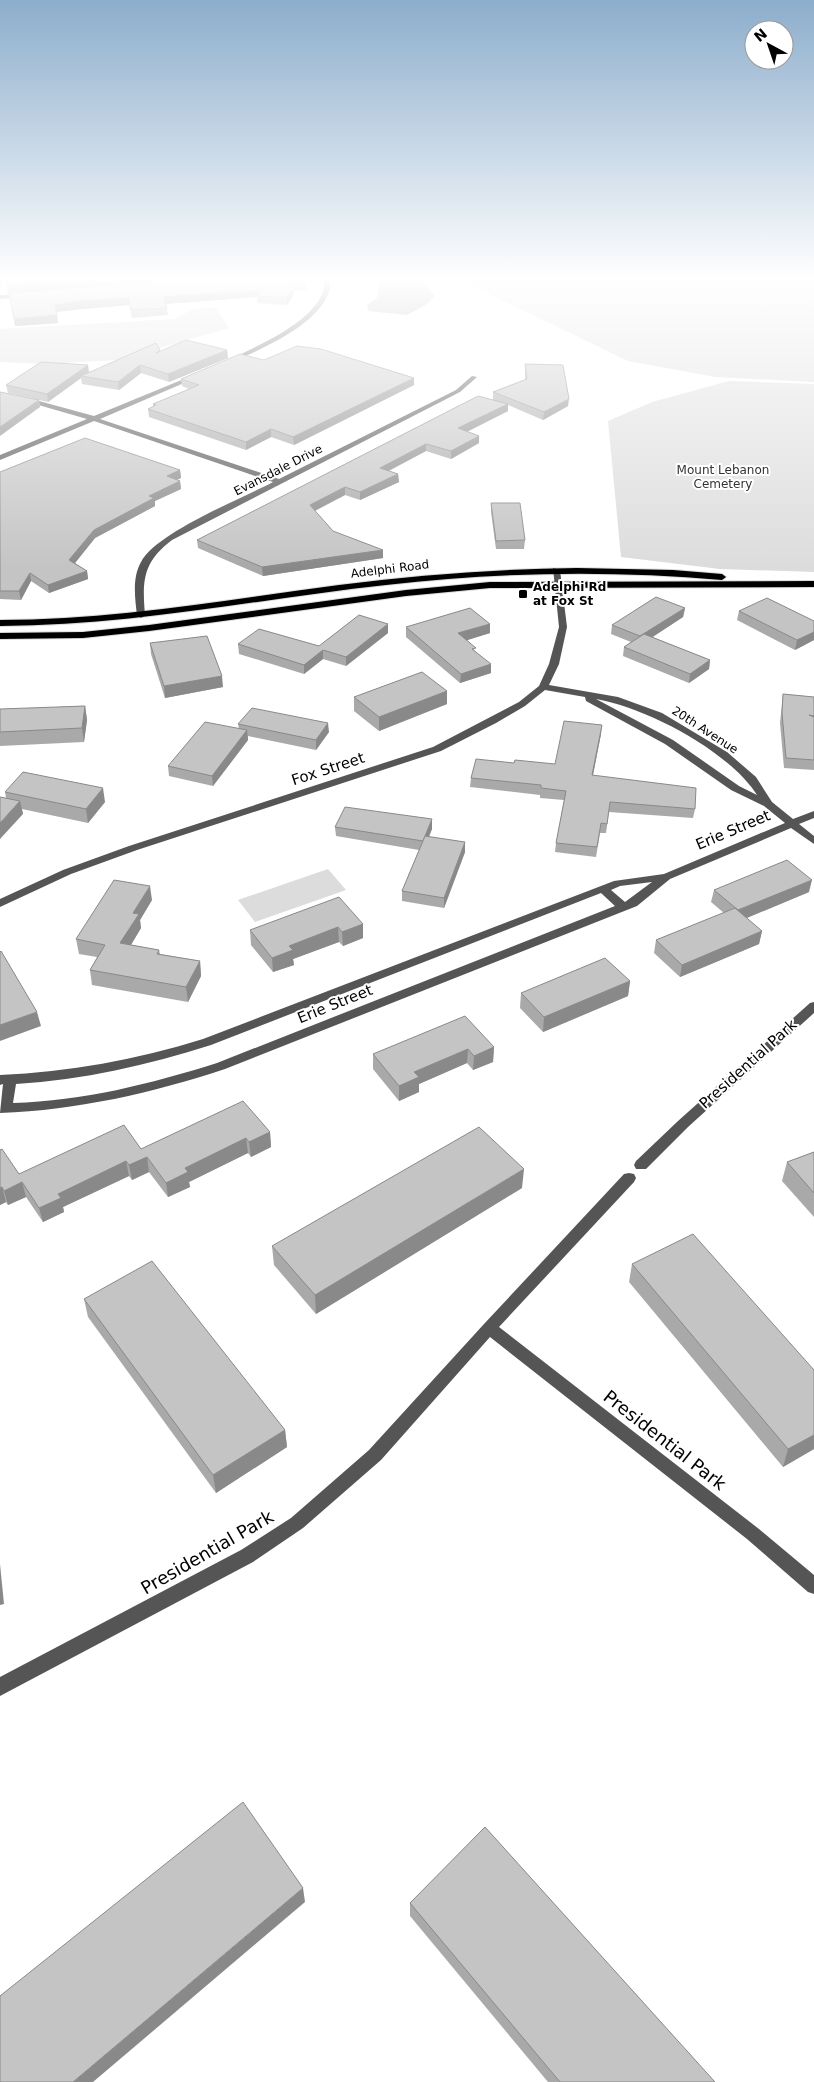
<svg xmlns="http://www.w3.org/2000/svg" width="814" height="2082" font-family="'DejaVu Sans',sans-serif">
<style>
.green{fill:#dcdcdc}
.water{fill:#a3a3a3}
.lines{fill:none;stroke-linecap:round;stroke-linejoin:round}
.major-casing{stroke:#dbdbdb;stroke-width:2}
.minor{fill:#555;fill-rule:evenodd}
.major{fill:#000;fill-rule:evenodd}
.wall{fill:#a9a9a9}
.shaded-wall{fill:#898989}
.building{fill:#c4c4c4;stroke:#898989}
.poi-dot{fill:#000;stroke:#fff;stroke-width:2}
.labels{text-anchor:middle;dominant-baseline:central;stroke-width:4;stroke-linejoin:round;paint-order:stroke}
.far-street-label{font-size:12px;fill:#000;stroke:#fff}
.far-park-label{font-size:12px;fill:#333;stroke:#fff}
.far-poi-label{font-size:12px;font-weight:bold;fill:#000;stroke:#fff;text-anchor:start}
.street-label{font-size:15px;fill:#000;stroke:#fff}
.near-street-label{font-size:18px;fill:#000;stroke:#fff}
</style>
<rect width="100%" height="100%" fill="#fff"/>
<!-- green -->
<g class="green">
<path d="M 454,277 L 814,277 L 814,382 L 715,377 L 628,361 Z"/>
<path d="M 215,307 L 229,328 L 118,360 L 44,364 L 0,362 L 0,329 L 175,319 L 193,309 Z"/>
<path d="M 729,381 L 814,384 L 814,572 L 720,569 L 621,557 L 608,421 L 652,402 Z"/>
<path d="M 328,869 L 346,890 L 255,922 L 238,900 Z"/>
</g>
<!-- water -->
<path class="water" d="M 380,277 L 419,277 L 435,296 L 426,305 L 407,315 L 368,311 L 367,305 L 377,298 Z"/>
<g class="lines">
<defs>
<g id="major">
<path d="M 577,568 L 673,570 L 722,574 L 726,577 L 722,580 C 610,570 498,572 386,585 C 257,599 131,626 0,626 L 0,620 C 115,620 226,600 339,585 C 418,575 497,569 577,568 Z"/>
<path d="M 814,581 L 814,587 L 490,588 L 406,596 L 149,631 L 83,638 L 0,639 L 0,633 L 83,632 L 149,625 L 406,590 L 490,582 Z"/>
</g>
</defs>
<!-- major casing -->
<use href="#major" class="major-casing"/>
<!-- minor -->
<g class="minor">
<path d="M 323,277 L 329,277 C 329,282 331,288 329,292 C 317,326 261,349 230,363 L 226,363 L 226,361 C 255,347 311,324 323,292 C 325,288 323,282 323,277 Z"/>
<path d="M 27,294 L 25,297 L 0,299 L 0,295 Z"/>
<path d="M 196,374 L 199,376 L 198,377 L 100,419 L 279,479 L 456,390 L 472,376 L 477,377 L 460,392 L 172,540 C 143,562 142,580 145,615 L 141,618 L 137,615 C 135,598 132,578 141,562 C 157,532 241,499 273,482 L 94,421 L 0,460 L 0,455 L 87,419 L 28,402 L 0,398 L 0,394 L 28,398 L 94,416 Z"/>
<path d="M 553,568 L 560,570 L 567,627 L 559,664 L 549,685 L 618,697 L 662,713 L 727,752 L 756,777 L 772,802 L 793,819 L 814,811 L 814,818 L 799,824 L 814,836 L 814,844 L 791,828 L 670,879 L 637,906 L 225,1069 C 152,1093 78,1110 0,1113 L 3,1084 L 0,1085 L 0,1075 C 69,1072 136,1060 203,1039 L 614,881 L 664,874 L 785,823 L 764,806 L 731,790 L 665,744 L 586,701 L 585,697 L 545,690 L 525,706 L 496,723 L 441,751 L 137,850 L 71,874 L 0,907 L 0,899 L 63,870 L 129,846 L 433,747 L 519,702 L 539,686 L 549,664 L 559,627 ZM 596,699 C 647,708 729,751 757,795 L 739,786 L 673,740 ZM 652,882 L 625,902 L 611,890 L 620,886 ZM 601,893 L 615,906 L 217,1063 C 150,1084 83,1101 13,1103 L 16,1084 C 83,1080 148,1065 211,1045 Z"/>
<path d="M 814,1002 L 814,1013 L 688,1127 L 646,1169 L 636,1169 L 634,1165 L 636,1161 L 678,1121 L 810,1003 Z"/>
<path d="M 629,1173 L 634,1174 L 636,1178 L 634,1182 L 499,1327 L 759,1529 L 814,1575 L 814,1594 L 808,1592 L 747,1539 L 490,1337 L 381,1460 L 303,1528 L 253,1562 L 0,1696 L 0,1677 L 241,1550 L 291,1518 L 369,1450 L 484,1324 L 624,1174 Z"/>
</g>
<!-- major -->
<use href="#major" class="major"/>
</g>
<!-- wall -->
<g class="wall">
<path d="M 0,277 L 306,283 L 307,291 L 294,290 L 293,296 L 287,305 L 257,303 L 257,297 L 166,304 L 167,308 L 168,315 L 132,318 L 129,305 L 82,309 L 56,312 L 58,323 L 15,326 L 9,293 L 66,289 L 8,293 L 5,277 Z"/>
<path d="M 227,350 L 228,358 L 169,382 L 141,373 L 119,390 L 82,384 L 81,378 L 48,402 L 39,400 L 40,407 L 32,398 L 8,393 L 6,385 L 89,372 L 160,351 Z"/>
<path d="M 264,360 L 414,385 L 294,445 L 271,437 L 246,450 L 149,417 L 148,409 L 153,407 L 153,404 L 189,389 L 182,386 L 181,379 Z"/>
<path d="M 525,364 L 568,406 L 543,420 L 508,405 L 508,411 L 467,432 L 479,443 L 451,459 L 426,451 L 389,471 L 398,474 L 399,482 L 360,500 L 345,495 L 315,511 L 333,531 L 383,550 L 383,558 L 263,576 L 198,548 L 197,540 L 493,399 L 493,392 L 525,380 Z"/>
<path d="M 180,470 L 181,478 L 177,480 L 180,481 L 181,489 L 155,501 L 155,506 L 95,538 L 75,563 L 87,571 L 88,579 L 49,593 L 31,581 L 21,600 L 0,599 L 0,472 Z"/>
<path d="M 491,503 L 525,540 L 524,549 L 496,549 L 491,512 Z"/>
<path d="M 685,608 L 683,617 L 652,637 L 710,660 L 709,669 L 689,683 L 623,656 L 624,647 L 631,642 L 611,634 L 612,625 Z"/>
<path d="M 739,611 L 814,621 L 814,640 L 795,650 L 737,620 Z"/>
<path d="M 388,624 L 388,633 L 346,666 L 323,659 L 304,674 L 239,654 L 238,644 L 319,646 Z"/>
<path d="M 490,624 L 490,633 L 467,640 L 491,673 L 460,683 L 406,637 L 406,627 Z"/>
<path d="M 150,643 L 223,687 L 165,698 L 151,654 Z"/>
<path d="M 783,694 L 814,697 L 814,770 L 784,768 L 780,723 L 782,704 Z"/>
<path d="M 354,697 L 447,704 L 379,731 L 354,711 Z"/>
<path d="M 85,706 L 87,720 L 84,742 L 0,746 L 0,711 Z"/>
<path d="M 238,724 L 329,732 L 316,750 L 248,736 L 248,740 L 213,786 L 169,776 L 168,766 L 239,729 Z"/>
<path d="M 601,734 L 593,775 L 695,809 L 693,818 L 609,812 L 606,833 L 600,833 L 596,857 L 555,852 L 556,843 L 564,800 L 540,798 L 540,795 L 470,787 L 471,778 L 514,763 L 555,764 Z"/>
<path d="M 5,792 L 105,802 L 88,823 L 22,809 L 23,814 L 6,798 Z"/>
<path d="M 432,819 L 432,829 L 429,837 L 465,842 L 465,852 L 444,908 L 402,901 L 402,891 L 419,850 L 336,836 L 335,827 Z"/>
<path d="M 714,890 L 809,892 L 746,918 L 762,931 L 759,944 L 680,977 L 654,953 L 656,940 L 724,913 L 711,902 Z"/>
<path d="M 152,900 L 140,920 L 141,928 L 131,945 L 159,950 L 160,954 L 200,961 L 201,976 L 188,1002 L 92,985 L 90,970 L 97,957 L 79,954 L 76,939 Z"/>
<path d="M 363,924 L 363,938 L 343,946 L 339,942 L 293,959 L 294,965 L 273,972 L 251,945 L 250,930 Z"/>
<path d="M 630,981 L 628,996 L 543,1032 L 520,1008 L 521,993 Z"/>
<path d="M 494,1047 L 493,1062 L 473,1070 L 467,1063 L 419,1084 L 419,1092 L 399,1101 L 373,1069 L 373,1054 Z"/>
<path d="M 270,1132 L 271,1147 L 251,1157 L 248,1153 L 189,1182 L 190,1187 L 168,1197 L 149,1172 L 132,1180 L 129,1176 L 63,1207 L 64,1212 L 43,1222 L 26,1197 L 8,1205 L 6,1202 L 0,1205 L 0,1150 L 19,1174 L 141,1149 Z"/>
<path d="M 814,1152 L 814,1217 L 782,1181 L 787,1162 Z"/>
<path d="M 522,1188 L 316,1314 L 274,1265 L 272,1246 Z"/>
<path d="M 632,1264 L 814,1370 L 814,1449 L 783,1467 L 629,1282 Z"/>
<path d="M 84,1299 L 285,1430 L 287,1447 L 216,1493 L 88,1317 Z"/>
<path d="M 410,1903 L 715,2082 L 548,2082 L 410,1916 Z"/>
</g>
<!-- shaded-wall -->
<g class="shaded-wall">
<path d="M 1,277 L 5,277 L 0,289 L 0,279 Z"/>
<path d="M 131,277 L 234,277 L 8,293 L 7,285 Z"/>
<path d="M 293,283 L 293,296 L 287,305 L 287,298 Z"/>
<path d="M 261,290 L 257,296 L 257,297 L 164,304 L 163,297 Z"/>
<path d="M 129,298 L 129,305 L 82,309 L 56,312 L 55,305 L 81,301 Z"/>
<path d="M 57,315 L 58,323 L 15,326 L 14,319 Z"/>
<path d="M 227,350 L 228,358 L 169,382 L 168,374 Z"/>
<path d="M 88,365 L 89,372 L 81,376 L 81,378 L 48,402 L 47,394 Z"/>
<path d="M 140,365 L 141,373 L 119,390 L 118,382 Z"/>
<path d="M 414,378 L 414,385 L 294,445 L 293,437 Z"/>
<path d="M 569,399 L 568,406 L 543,420 L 544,412 Z"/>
<path d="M 39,400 L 40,407 L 0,436 L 0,427 Z"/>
<path d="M 508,404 L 508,411 L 458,436 L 458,428 Z"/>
<path d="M 271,429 L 271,437 L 246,450 L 246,442 Z"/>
<path d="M 479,436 L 479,443 L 451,459 L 451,451 Z"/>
<path d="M 426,444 L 426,451 L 380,475 L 380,468 Z"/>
<path d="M 180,470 L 181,478 L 167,484 L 167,476 Z"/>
<path d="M 398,474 L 399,482 L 360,500 L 360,492 Z"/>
<path d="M 180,481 L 181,489 L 155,501 L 155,506 L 95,538 L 71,568 L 69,560 L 94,530 L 149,496 Z"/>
<path d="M 345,487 L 345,495 L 310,513 L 310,505 Z"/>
<path d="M 383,550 L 383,558 L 263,576 L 262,567 Z"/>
<path d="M 87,571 L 88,579 L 49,593 L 48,585 Z"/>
<path d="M 30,573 L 31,581 L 21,600 L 19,591 Z"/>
<path d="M 685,608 L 683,617 L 639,646 L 640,636 Z"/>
<path d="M 388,624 L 388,633 L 346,666 L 346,657 Z"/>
<path d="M 490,624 L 490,633 L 458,643 L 458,633 Z"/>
<path d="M 814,632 L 814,640 L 795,650 L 797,640 Z"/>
<path d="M 323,650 L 323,659 L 304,674 L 304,665 Z"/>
<path d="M 710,660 L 709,669 L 689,683 L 690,674 Z"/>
<path d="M 491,664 L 491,673 L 460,683 L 461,674 Z"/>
<path d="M 222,676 L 223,687 L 165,698 L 164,686 Z"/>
<path d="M 447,691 L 447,704 L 379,731 L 379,717 Z"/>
<path d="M 85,706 L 87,720 L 84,742 L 82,728 Z"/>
<path d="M 328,723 L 329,732 L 316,750 L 316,740 Z"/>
<path d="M 602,725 L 601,734 L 591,785 L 592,775 Z"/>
<path d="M 247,730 L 248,740 L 213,786 L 212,776 Z"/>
<path d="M 103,788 L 105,802 L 88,823 L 86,809 Z"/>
<path d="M 20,801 L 23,814 L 0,839 L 0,823 Z"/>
<path d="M 432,819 L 432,829 L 423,850 L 423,841 Z"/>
<path d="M 465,842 L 465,852 L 444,908 L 444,898 Z"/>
<path d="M 812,880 L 809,892 L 735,923 L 738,910 Z"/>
<path d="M 150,886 L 152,900 L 140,920 L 141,928 L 123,958 L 120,943 L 133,913 Z"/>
<path d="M 363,924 L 363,938 L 343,946 L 342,932 Z"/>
<path d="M 338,927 L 339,942 L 293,959 L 294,965 L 273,972 L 272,958 L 289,946 Z"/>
<path d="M 762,931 L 759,944 L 680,977 L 682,965 Z"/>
<path d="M 200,961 L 201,976 L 188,1002 L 186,987 Z"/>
<path d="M 630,981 L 628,996 L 543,1032 L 544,1017 Z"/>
<path d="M 37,1012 L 41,1026 L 0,1041 L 0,1025 Z"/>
<path d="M 494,1047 L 493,1062 L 473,1070 L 474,1056 Z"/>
<path d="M 468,1049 L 467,1063 L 419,1084 L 419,1092 L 399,1101 L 399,1086 L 414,1072 Z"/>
<path d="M 270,1132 L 271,1147 L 251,1157 L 249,1142 Z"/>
<path d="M 246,1138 L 248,1153 L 189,1182 L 190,1187 L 168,1197 L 166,1183 L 185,1168 Z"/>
<path d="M 147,1157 L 149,1172 L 132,1180 L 129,1165 Z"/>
<path d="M 126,1161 L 129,1176 L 63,1207 L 64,1212 L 43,1222 L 39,1208 L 58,1194 Z"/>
<path d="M 524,1169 L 522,1188 L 316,1314 L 315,1295 Z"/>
<path d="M 22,1182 L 26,1197 L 8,1205 L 4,1191 Z"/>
<path d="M 2,1187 L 6,1202 L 0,1205 L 0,1188 Z"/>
<path d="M 285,1430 L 287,1447 L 216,1493 L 213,1475 Z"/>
<path d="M 814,1435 L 814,1449 L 783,1467 L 788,1449 Z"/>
<path d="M 0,1564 L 4,1604 L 0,1605 Z"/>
<path d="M 303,1888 L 305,1902 L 93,2082 L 73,2082 Z"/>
</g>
<!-- building -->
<g class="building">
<path d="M 5,277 L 131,277 L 7,285 Z"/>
<path d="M 220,277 L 300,277 L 306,283 L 293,283 L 293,289 L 287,298 L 257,296 L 261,290 L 163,297 L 167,308 L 131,310 L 129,298 L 81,301 L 55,305 L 57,315 L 14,319 L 9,293 Z"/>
<path d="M 186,340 L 227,350 L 168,374 L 140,365 L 118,382 L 81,376 L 156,343 L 160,350 L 156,353 Z"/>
<path d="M 297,346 L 321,349 L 414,378 L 293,437 L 271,429 L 246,442 L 148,409 L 156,405 L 153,404 L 199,385 L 181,379 L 240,354 L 264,360 Z"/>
<path d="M 41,362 L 88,365 L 47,394 L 6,385 Z"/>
<path d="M 525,364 L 563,365 L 569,399 L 544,412 L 493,392 L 527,379 Z"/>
<path d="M 0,392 L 39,400 L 0,427 Z"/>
<path d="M 478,396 L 508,404 L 458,428 L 479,436 L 451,451 L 426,444 L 380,468 L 398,474 L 360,492 L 345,487 L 310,505 L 333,531 L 383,550 L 262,567 L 197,540 Z"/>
<path d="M 85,438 L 180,470 L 167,476 L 180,481 L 149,496 L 154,498 L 94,530 L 69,560 L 87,571 L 48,585 L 30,573 L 19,591 L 0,591 L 0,472 Z"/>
<path d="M 491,503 L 520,503 L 525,540 L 496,541 Z"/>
<path d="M 656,597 L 685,608 L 640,636 L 612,625 Z"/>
<path d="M 767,598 L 814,621 L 814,632 L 797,640 L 739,611 Z"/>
<path d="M 470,608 L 490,624 L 458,633 L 476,648 L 472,649 L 491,664 L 461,674 L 406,627 Z"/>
<path d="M 359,615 L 388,624 L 346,657 L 323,650 L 304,665 L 238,644 L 259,629 L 319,646 Z"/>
<path d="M 644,634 L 710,660 L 690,674 L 624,647 Z"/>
<path d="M 207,636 L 222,676 L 164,686 L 150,643 Z"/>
<path d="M 422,672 L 447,691 L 379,717 L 354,697 Z"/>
<path d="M 783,694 L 814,697 L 814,716 L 809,715 L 814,717 L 814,760 L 786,758 L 782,713 Z"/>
<path d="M 85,706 L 82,728 L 0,732 L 0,709 Z"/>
<path d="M 252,708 L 328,723 L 316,740 L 238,724 Z"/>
<path d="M 564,721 L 602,725 L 592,775 L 696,788 L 695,809 L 610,802 L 607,824 L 601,823 L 597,847 L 556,843 L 566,791 L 541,788 L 541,785 L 471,778 L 476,759 L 514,763 L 515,760 L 555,764 Z"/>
<path d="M 205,722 L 247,730 L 212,776 L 168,766 Z"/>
<path d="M 23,772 L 103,788 L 86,809 L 5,792 Z"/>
<path d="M 0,797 L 20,801 L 0,823 Z"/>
<path d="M 345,807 L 432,819 L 423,841 L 335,827 Z"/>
<path d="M 425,836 L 465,842 L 444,898 L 402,891 Z"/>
<path d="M 787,860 L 812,880 L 738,910 L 714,890 Z"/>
<path d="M 114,880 L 150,886 L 133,913 L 139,914 L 120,943 L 159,950 L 157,954 L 200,961 L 186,987 L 90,970 L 105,945 L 76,939 Z"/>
<path d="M 339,897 L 363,924 L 342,932 L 338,927 L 289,946 L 293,950 L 272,958 L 250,930 Z"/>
<path d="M 735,908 L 762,931 L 682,965 L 656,940 Z"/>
<path d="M 1,951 L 37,1012 L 0,1025 L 0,952 Z"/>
<path d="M 605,958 L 630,981 L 544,1017 L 521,993 Z"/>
<path d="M 465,1016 L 494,1047 L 474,1056 L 468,1049 L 414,1072 L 419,1077 L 399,1086 L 373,1054 Z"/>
<path d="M 243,1101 L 270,1132 L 249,1142 L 246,1138 L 185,1168 L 188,1172 L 166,1183 L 147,1157 L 129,1165 L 126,1161 L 58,1194 L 61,1198 L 39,1208 L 22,1182 L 4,1191 L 2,1187 L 0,1188 L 0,1150 L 2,1149 L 19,1174 L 124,1125 L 141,1149 Z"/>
<path d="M 479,1127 L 524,1169 L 315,1295 L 272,1246 Z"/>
<path d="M 814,1152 L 814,1193 L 787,1162 Z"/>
<path d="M 693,1234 L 814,1370 L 814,1435 L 788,1449 L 632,1264 Z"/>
<path d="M 152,1261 L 285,1430 L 213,1475 L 84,1299 Z"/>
<path d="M 243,1802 L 303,1888 L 73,2082 L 0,2082 L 0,1996 Z"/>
<path d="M 485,1827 L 715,2082 L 560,2082 L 410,1903 Z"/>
</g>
<!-- sky -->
<linearGradient id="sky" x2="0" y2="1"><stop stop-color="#8cadcc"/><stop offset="0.49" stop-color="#fff"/><stop offset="1" stop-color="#fff" stop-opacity="0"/></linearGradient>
<rect width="814" height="568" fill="url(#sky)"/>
<!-- markers -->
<rect class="poi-dot" x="518" y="589" width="10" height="10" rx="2.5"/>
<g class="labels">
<!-- far-street labels -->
<g class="far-street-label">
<text transform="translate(278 470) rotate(-27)">Evansdale Drive</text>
<text transform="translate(390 569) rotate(-7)">Adelphi Road</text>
<text transform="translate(705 730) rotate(33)">20th Avenue</text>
</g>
<!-- far-park labels -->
<g class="far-park-label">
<text x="723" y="470">Mount Lebanon<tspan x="723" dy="14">Cemetery</tspan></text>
</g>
<!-- far-poi labels -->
<g class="far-poi-label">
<text x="533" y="587">Adelphi Rd<tspan x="533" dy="14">at Fox St</tspan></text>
</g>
<!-- street labels -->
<g class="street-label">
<text transform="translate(328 769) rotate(-18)">Fox Street</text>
<text transform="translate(733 830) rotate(-23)">Erie Street</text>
<text transform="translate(335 1004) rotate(-22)">Erie Street</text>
<text transform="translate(748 1064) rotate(-42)">Presidential Park</text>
</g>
<!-- near-street labels -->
<g class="near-street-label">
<text transform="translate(665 1440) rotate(38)">Presidential Park</text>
<text transform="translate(207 1552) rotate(-30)">Presidential Park</text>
</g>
</g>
<!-- north arrow -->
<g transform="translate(769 45) rotate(320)"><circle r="24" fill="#ffffff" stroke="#999999"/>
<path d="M0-4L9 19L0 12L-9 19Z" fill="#000000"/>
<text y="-8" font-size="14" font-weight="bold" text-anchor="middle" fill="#000000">N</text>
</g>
</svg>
